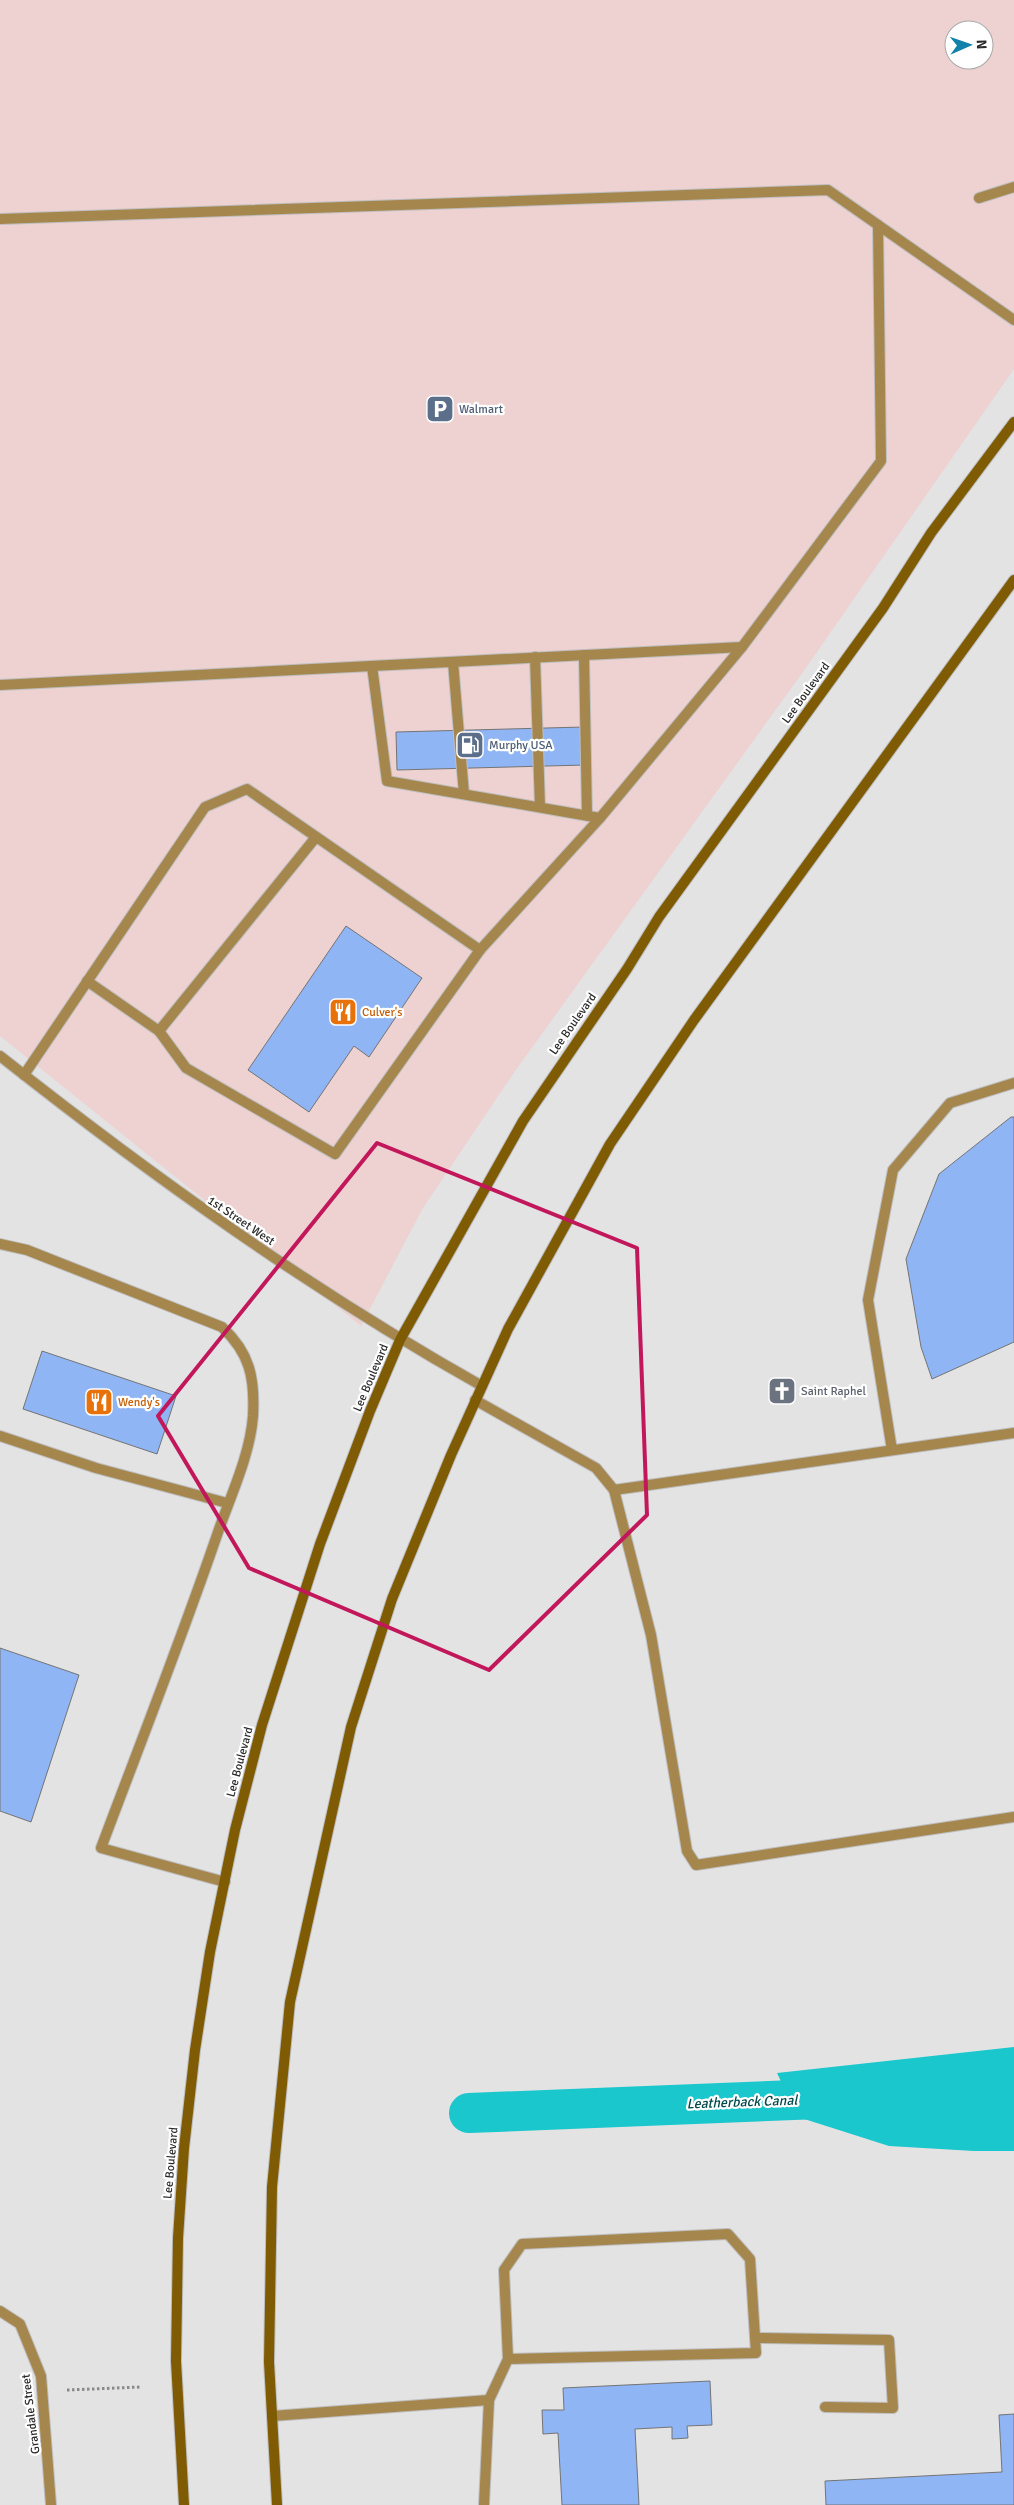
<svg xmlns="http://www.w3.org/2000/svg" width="1014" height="2505" font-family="Signika,sans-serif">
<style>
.commercial{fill:#edd2d1;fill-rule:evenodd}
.water{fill:#19c7cc}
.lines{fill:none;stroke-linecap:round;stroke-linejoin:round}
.canal{stroke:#19c7cc;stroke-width:40}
.building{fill:#8fb5f4;stroke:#747475}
.service-casing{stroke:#bebebf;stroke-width:12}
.minor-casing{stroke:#bebebf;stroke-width:12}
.secondary-casing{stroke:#bebebf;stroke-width:12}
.path{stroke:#898989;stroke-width:3;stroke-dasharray:2.5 2.5;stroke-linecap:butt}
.service{stroke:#a5874e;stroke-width:10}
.minor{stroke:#a5874e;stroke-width:10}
.secondary{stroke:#7f5b04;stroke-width:10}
.marked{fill:none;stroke:#c2185b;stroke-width:4;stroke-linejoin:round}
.labels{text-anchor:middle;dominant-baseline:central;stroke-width:4.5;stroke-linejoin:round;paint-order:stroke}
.service-label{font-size:12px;fill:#4e5e75;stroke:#fff;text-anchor:start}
.street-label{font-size:12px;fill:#2b2b2b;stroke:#fff}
.food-label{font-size:12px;fill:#c56008;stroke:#fff;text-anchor:start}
.worship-label{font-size:12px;fill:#5b616d;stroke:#fff;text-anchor:start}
.water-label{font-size:14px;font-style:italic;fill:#00494b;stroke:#fff}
</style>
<rect width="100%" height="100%" fill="#e3e3e4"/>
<!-- commercial -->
<path class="commercial" d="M 0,0 L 1014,0 L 1014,369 L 803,672 L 513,1074 L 423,1208 L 361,1326 L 0,1036 ZM 954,30 L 984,30 L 984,60 L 954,60 Z"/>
<!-- water -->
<path class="water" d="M 1014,2047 L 1014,2151 L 974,2151 L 889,2146 L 798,2117 L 777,2073 Z"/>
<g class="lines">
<!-- canal -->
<path class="canal" d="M 469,2113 L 845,2098"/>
</g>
<!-- building -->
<g class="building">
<path d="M 584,727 L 585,765 L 397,770 L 396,732 Z"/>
<path d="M 346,926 L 422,978 L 369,1057 L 354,1046 L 309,1112 L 248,1070 Z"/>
<path d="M 1011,1117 L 1014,1117 L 1014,1342 L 932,1379 L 921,1347 L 906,1259 L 939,1174 Z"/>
<path d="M 42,1351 L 176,1396 L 157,1454 L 23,1409 Z"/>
<path d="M 0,1648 L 79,1675 L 31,1822 L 0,1811 Z"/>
<path d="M 710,2381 L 712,2425 L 687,2426 L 688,2438 L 672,2439 L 672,2427 L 635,2429 L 639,2505 L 562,2505 L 558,2433 L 543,2434 L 542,2410 L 564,2410 L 563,2388 Z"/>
<path d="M 1014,2414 L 1014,2505 L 826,2505 L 825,2481 L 1002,2472 L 999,2415 Z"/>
</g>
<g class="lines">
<defs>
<g id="service">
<path d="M 979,198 L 1014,187"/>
<path d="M 0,219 L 828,190 L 1014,320"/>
<path d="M 584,655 L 587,815"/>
<path d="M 535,657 L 540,807"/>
<path d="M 453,662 L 464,794"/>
<path d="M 372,666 L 387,781 L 600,818"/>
<path d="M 0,685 L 742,647 L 881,461 L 878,225"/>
<path d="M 87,981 L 159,1031 L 316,837"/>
<path d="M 159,1031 L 186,1068 L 335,1154 L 480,950 L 600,818 L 742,647"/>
<path d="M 24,1075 L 205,807 L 247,789 L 480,950"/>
<path d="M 0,1244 L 27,1250 L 222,1327 C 250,1353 255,1378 253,1416 C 250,1456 230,1497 217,1535 C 181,1640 140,1744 101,1848 L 225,1882"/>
<path d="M 475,1400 L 596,1468 L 614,1490 L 651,1635 L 687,1851 L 696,1865 L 1014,1817"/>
<path d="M 0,1436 L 96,1468 L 227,1503"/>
<path d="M 892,1450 L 868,1300 L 893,1170 L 950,1103 L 1014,1083"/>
<path d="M 614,1490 L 1014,1433"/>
<path d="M 756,2338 L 889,2340 L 893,2408 L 825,2407"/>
<path d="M 272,2416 L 489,2400"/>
<path d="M 484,2505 L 489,2400 L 508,2359 L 504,2270 L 522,2244 L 728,2234 L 750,2259 L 756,2353 L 508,2359"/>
</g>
<g id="minor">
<path d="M 0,1056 C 153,1177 311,1290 482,1386"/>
<path d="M 0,2311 L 20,2324 L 41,2376 L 51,2505"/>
</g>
<g id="secondary">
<path d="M 184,2505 L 176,2361 L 178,2238 L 184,2148 L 195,2050 L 210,1952 L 235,1830 L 262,1725 L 320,1544 L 370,1411 L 400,1340 L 523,1121 L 627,969 L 659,917 L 883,608 L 931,533 L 1014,422"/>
<path d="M 277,2505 L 269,2362 L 272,2187 L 290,2002 L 351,1727 L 392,1599 L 451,1455 L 508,1329 L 610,1144 L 694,1020 L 1014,580"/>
</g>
</defs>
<!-- service casing -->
<use href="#service" class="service-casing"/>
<!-- minor casing -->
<use href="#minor" class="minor-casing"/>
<!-- secondary casing -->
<use href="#secondary" class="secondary-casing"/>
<!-- path -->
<path class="path" d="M 67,2390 L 141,2387"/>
<!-- service -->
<use href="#service" class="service"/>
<!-- minor -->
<use href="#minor" class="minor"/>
<!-- secondary -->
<use href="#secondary" class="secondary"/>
</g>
<!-- marked area -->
<path class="marked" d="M 377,1143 L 637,1248 L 647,1515 L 489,1670 L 249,1568 L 158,1416 Z"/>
<!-- icons -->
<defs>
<symbol id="parking-square" viewBox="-11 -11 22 22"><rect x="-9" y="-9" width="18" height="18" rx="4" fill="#5c6f8a" stroke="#fff"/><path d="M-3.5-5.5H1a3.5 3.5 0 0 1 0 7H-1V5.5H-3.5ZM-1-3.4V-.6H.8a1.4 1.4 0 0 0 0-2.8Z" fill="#fff"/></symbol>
<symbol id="fuel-square" viewBox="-11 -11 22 22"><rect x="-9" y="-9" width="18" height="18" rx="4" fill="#5c6f8a" stroke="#fff"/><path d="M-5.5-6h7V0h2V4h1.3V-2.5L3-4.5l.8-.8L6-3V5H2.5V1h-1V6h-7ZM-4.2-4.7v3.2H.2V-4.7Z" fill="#fff"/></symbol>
<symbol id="restaurant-square" viewBox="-11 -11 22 22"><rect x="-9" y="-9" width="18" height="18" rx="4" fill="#e8710a" stroke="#fff"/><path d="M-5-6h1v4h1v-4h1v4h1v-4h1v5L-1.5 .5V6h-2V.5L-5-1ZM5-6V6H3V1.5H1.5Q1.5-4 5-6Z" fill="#fff"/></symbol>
<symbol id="church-square" viewBox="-11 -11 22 22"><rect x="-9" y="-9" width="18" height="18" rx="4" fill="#6b7280" stroke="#fff"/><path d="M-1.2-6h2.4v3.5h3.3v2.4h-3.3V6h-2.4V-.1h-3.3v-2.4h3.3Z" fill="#fff"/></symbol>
</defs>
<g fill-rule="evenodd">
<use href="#parking-square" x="424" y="393" width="32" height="32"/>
<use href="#fuel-square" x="454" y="729" width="32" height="32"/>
<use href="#restaurant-square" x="327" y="996" width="32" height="32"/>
<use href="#church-square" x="766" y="1375" width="32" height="32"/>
<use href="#restaurant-square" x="83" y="1386" width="32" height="32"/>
</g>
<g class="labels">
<!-- service labels -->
<g class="service-label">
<text x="459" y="409">Walmart</text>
<text x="489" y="745">Murphy USA</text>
</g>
<!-- street labels -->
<g class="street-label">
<text transform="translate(806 693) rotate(-54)">Lee Boulevard</text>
<text transform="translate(573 1024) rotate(-55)">Lee Boulevard</text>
<text transform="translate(241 1221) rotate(34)">1st Street West</text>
<text transform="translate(371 1378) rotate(-67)">Lee Boulevard</text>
<text transform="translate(240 1762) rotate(-75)">Lee Boulevard</text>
<text transform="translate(171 2163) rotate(-85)">Lee Boulevard</text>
<text transform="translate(31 2414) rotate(-97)">Grandale Street</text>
</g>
<!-- food labels -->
<g class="food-label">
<text x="362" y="1012">Culver's</text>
<text x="118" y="1402">Wendy's</text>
</g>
<!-- worship labels -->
<g class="worship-label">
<text x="801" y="1391">Saint Raphel</text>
</g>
<!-- water labels -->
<g class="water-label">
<text transform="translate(742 2102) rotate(-2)">Leatherback Canal</text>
</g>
</g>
<!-- north arrow -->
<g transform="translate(969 45) rotate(88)"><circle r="24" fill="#ffffff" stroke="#aaaaaa"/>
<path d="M0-4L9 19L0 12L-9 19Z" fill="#1282aa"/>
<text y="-8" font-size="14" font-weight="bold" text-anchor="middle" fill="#2b2b2b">N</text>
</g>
</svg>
